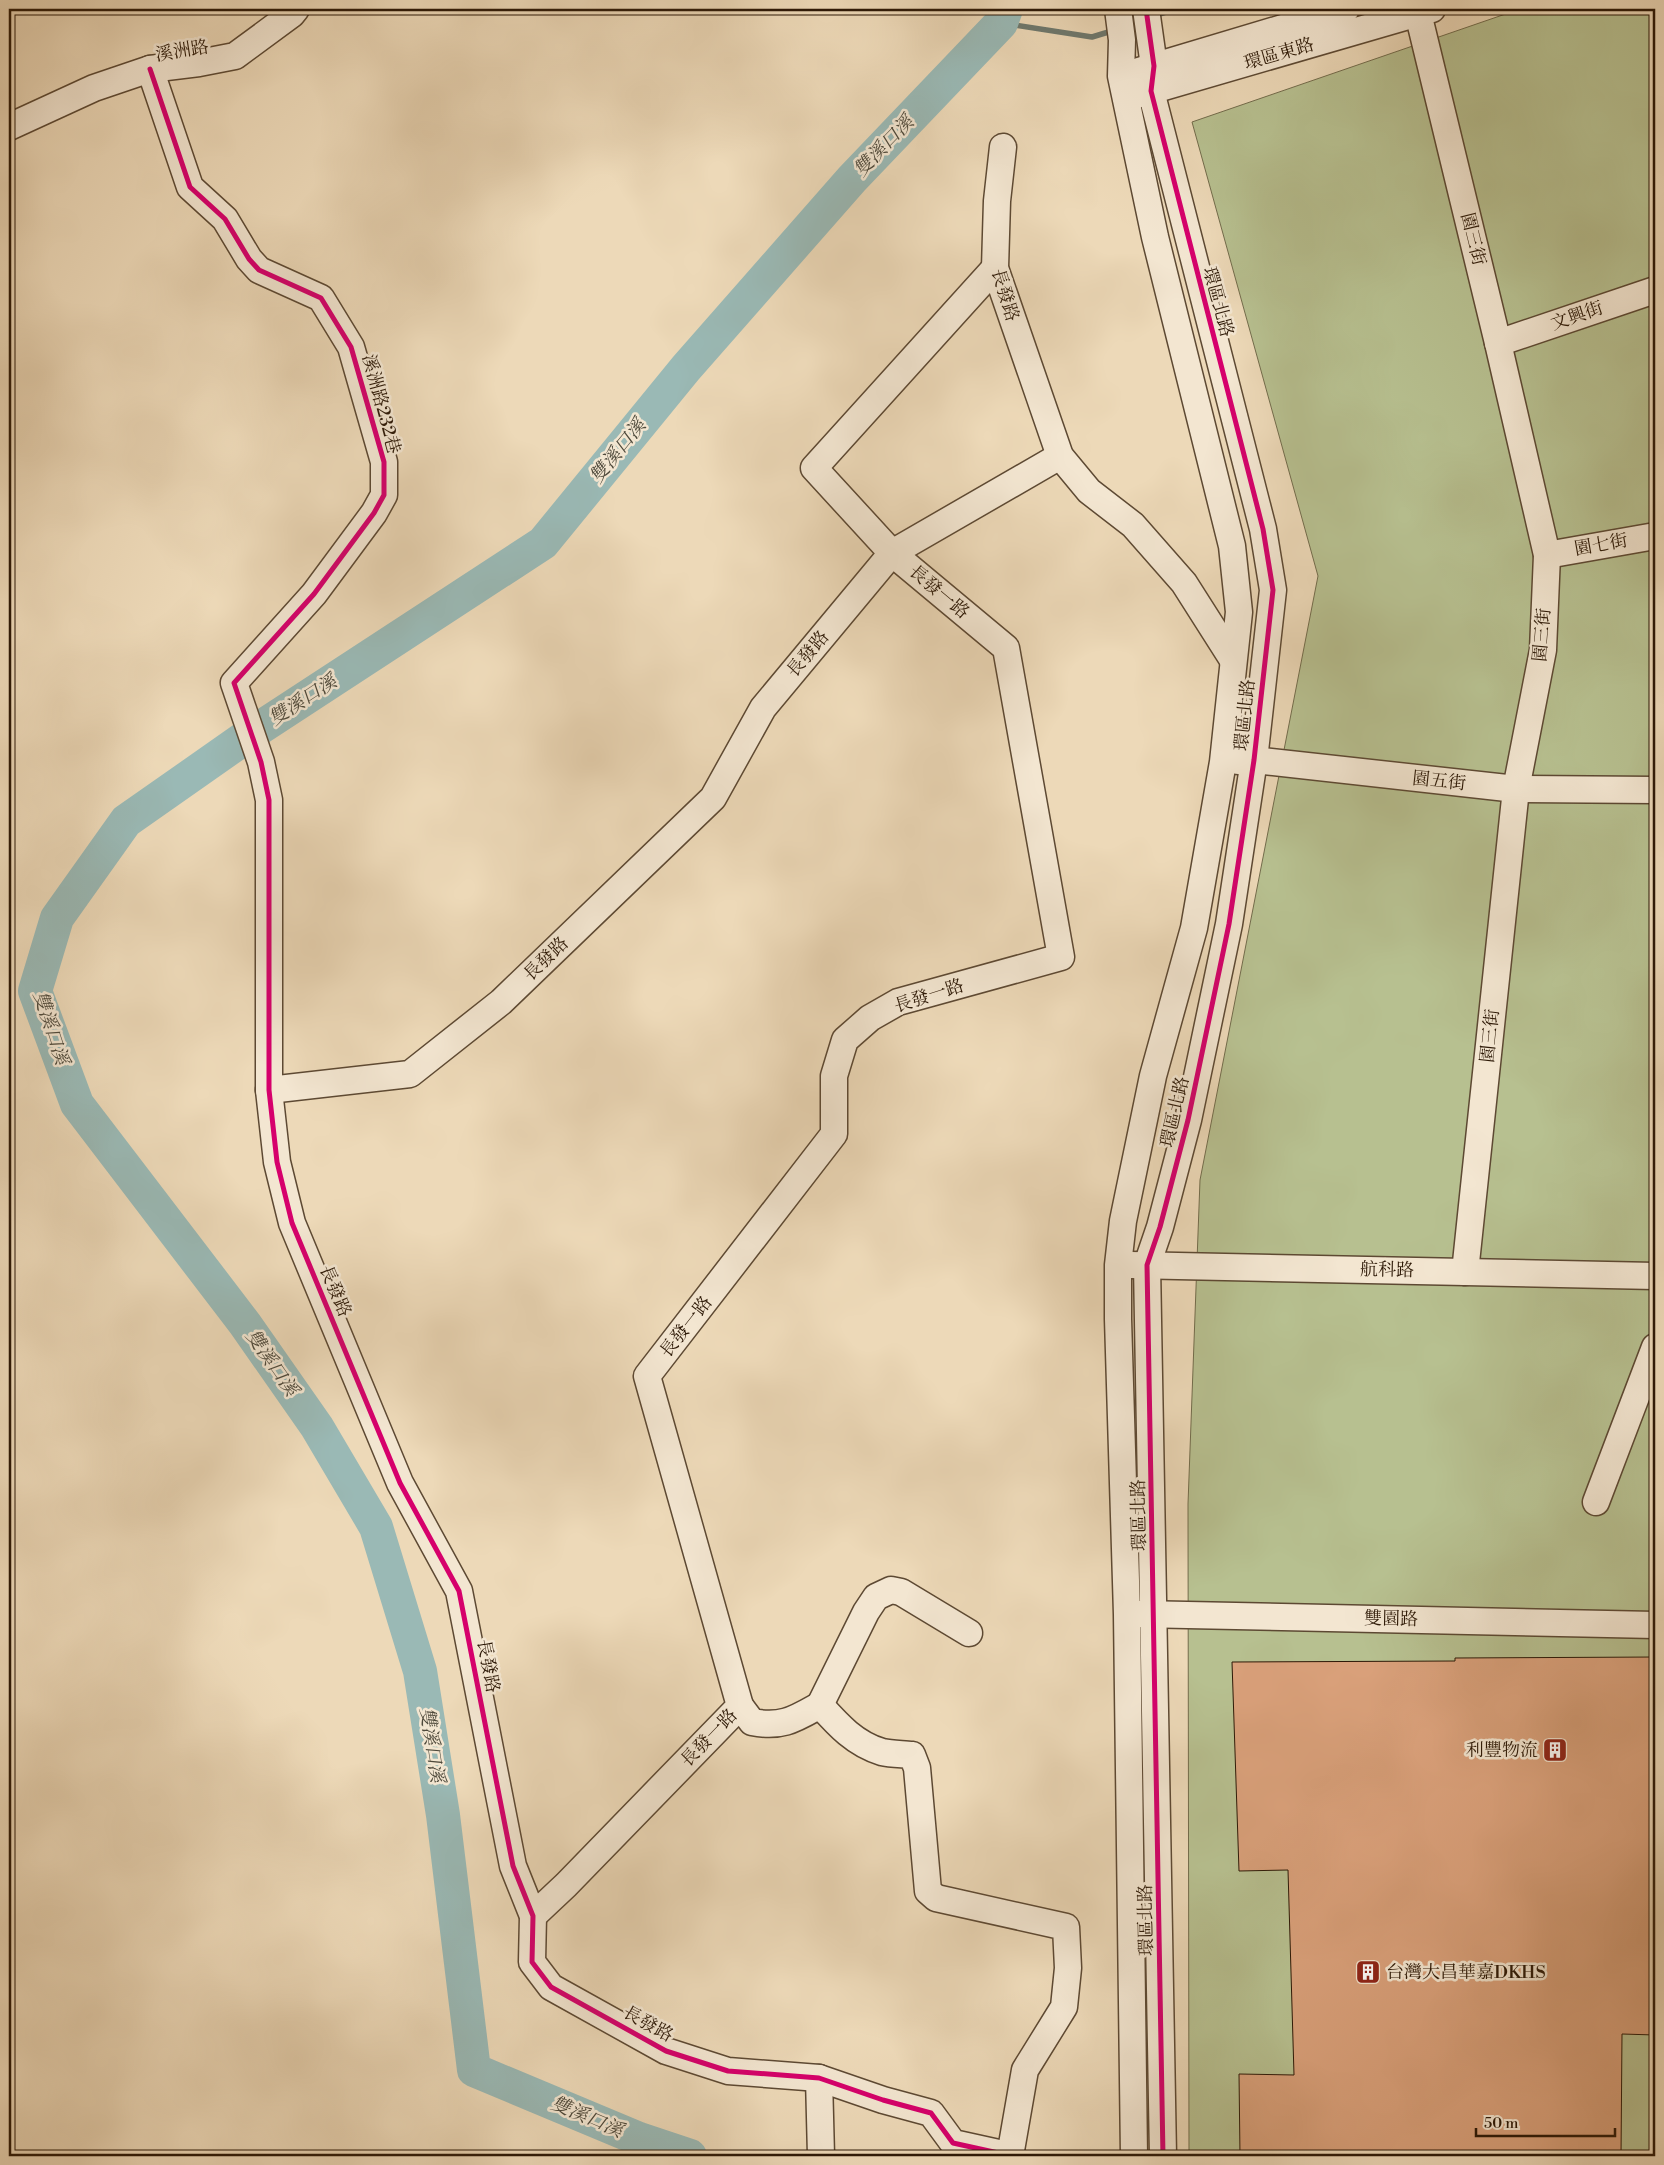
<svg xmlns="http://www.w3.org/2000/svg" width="1664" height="2165" font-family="'Libre Bodoni','Noto Serif TC',serif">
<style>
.green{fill:#b7c090;stroke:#726c4c}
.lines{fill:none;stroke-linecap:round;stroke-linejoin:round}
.stream{stroke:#6e796f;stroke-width:5.5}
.river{stroke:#9ab9b5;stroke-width:34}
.building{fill:#d9a07a;stroke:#2d1907}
.minor-casing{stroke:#5d4933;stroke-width:29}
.minor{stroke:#f3e6d1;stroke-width:26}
.cycleway-casing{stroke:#f3e6d1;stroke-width:8}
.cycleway{stroke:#d6006c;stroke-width:5}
.labels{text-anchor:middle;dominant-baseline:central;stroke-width:5;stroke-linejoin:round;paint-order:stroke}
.street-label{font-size:18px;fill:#2d1907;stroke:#f3e6d1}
.poi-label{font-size:18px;fill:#2d1907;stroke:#f3e6d1;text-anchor:end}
.water-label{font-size:19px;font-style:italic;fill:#4e493b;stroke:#f3e6d1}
</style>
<rect width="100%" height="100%" fill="#edd9b8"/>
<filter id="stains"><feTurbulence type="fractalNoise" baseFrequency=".004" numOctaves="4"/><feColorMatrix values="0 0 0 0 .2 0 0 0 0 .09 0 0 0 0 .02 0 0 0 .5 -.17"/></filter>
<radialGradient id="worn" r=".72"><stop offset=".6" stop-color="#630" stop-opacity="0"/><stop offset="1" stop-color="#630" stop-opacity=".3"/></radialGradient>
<!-- green -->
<path class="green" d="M 1520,9 L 1655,9 L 1655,2156 L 1189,2156 L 1188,1504 L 1200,1180 L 1318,576 L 1192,122 Z"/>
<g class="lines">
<!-- stream -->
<g class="stream">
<path d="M 1154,16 L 1176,9"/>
<path d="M 1001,23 L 1092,37 L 1115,30"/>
</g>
<!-- river -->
<path class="river" d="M 690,2156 L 639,2139 L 474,2070 L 443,1815 L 420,1671 L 376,1527 L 317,1427 L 245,1324 L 77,1104 L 35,991 L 57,918 L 126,821 L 243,739 L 543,543 L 686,368 L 852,179 L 1001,23 L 1006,9"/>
</g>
<!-- building -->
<path class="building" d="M 1655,1657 L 1655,2035 L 1622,2034 L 1621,2156 L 1240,2156 L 1239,2074 L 1294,2075 L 1288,1870 L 1239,1871 L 1232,1662 L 1455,1661 L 1455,1658 Z"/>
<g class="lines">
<defs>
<g id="minor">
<path d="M 1118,9 L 1122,40 L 1121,76 L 1155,237 L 1232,546 L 1239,612 L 1223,762 L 1194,928 L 1153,1076 L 1123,1221 L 1118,1265 L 1118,1319 L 1127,1614 L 1134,2156"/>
<path d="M 1146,9 L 1154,66 L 1151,91 L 1263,529 L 1273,590 L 1254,760 L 1229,924 L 1188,1120 L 1160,1227 L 1147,1265 L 1163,2156"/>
<path d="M 1417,9 L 1498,343 L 1547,555 L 1543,650 L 1516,789 L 1465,1272"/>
<path d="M 150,69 L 190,187 L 225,219 L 249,259 L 259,270 L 321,298 L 351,347 L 384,462 L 384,495 L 374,513 L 314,594 L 234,683 L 261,762 L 269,800 L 269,1090 L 277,1162 L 292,1223 L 400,1483 L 459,1591 L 513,1866 L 533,1916 L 532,1962 L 551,1987 L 666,2051 L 728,2071 L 819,2078 L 883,2100 L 931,2113 L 953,2143 L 1012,2156"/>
<path d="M 1139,71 L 1346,9"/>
<path d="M 1136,95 L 1432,9"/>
<path d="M 9,127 L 94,88 L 150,69 L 199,63 L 235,56 L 292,14 L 296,9"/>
<path d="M 1003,147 L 997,201 L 995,268 L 1060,456 L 1089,491 L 1133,525 L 1184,583 L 1233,660"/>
<path d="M 1498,343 L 1655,290"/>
<path d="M 1547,555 L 1655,536"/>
<path d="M 1238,761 L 1254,760 L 1516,789 L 1655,790"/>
<path d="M 269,1090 L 410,1074 L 501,1002 L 713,798 L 763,708 L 892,553 L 1060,456"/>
<path d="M 1131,1265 L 1655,1276"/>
<path d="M 1596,1502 L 1655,1347"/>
<path d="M 1139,1614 L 1655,1625"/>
<path d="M 820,1705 L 866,1612 L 876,1597 L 891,1590 L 901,1592 L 969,1633"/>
<path d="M 740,1706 L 752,1722 C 782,1728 795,1719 820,1705 C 838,1725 855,1744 882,1752 C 891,1754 903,1754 912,1755 L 917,1768 L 928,1891 L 936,1898 L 1066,1927 L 1068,1968 L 1064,2007 L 1025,2070 L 1010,2156"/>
<path d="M 533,1916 L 566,1885 L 740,1706 L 647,1376 L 834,1134 L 834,1076 L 845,1040 L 870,1018 L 898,1002 L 1061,957 L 1006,648 L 892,553 L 814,468 L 995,268"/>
<path d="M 819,2078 L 821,2156"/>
</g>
</defs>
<!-- minor casing -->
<use href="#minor" class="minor-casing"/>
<!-- minor -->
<use href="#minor" class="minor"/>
<defs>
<g id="cycleway">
<path d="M 1146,9 L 1154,66 L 1151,91 L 1263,529 L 1273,590 L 1254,760 L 1229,924 L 1188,1120 L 1160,1227 L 1147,1265 L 1163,2156"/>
<path d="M 150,69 L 190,187 L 225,219 L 249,259 L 259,270 L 321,298 L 351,347 L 384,462 L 384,495 L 374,513 L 314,594 L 234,683 L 261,762 L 269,800 L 269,1090 L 277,1162 L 292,1223 L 400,1483 L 459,1591 L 513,1866 L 533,1916 L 532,1962 L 551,1987 L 666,2051 L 728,2071 L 819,2078 L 883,2100 L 931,2113 L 953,2143 L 1012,2156"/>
</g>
</defs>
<!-- cycleway casing -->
<use href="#cycleway" class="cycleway-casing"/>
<!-- cycleway -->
<use href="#cycleway" class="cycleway"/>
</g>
<!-- icons -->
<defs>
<symbol id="building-square" viewBox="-11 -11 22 22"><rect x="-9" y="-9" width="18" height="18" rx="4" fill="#8f2418" stroke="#f3e6d1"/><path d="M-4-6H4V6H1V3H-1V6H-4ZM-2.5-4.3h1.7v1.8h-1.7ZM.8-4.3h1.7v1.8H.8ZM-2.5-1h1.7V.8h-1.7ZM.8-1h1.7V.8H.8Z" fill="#fff"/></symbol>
</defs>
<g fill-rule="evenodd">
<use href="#building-square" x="1541" y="1736" width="28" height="28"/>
<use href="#building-square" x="1354" y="1958" width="28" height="28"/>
</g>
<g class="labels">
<!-- street labels -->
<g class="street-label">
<text transform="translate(182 51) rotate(-9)">溪洲路</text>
<text transform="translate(1279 54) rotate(-16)">環區東路</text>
<text transform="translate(1473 239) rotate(76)">園三街</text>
<text transform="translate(1005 295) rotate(73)">長發路</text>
<text transform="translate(1218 302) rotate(75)">環區北路</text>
<text transform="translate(1577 316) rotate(-19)">文興街</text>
<text transform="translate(381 404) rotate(75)">溪洲路232巷</text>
<text transform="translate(1601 545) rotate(-10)">園七街</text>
<text transform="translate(939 592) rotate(40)">長發一路</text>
<text transform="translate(1542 635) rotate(-85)">園三街</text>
<text transform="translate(808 654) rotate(-50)">長發路</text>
<text transform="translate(1245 715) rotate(-84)">環區北路</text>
<text transform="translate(1439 781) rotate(6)">園五街</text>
<text transform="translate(546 959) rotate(-44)">長發路</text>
<text transform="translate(929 996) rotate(-18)">長發一路</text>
<text transform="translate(1490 1036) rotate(-84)">園三街</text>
<text transform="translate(1175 1112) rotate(-77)">環區北路</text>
<text transform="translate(1387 1270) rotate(1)">航科路</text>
<text transform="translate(335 1291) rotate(67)">長發路</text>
<text transform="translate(686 1327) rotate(-52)">長發一路</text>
<text transform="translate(1139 1515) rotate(-91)">環區北路</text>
<text transform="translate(1391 1619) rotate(1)">雙園路</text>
<text transform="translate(488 1666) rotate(79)">長發路</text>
<text transform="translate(709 1738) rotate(-46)">長發一路</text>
<text transform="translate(1146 1920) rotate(-91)">環區北路</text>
<text transform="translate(648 2024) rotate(29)">長發路</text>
</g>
<!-- poi labels -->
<g class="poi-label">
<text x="1538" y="1750">利豐物流</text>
<text x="1386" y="1972" text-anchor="start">台灣大昌華嘉DKHS</text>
</g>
<!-- water labels -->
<g class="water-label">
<text transform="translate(884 146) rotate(-46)">雙溪口溪</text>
<text transform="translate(618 451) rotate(-51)">雙溪口溪</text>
<text transform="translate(303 700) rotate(-33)">雙溪口溪</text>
<text transform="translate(51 1028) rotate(72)">雙溪口溪</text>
<text transform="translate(272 1363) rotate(55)">雙溪口溪</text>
<text transform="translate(432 1745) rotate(81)">雙溪口溪</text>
<text transform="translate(587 2117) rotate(23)">雙溪口溪</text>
</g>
</g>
<!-- margin -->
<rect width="1664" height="2165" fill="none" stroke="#edd9b8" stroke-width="30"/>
<rect x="10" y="10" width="1644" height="2145" fill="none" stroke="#2d1907" stroke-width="2.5"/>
<rect x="15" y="15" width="1634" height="2135" fill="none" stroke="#2d1907"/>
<!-- scale -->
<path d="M1476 2128v8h139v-8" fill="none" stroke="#2d1907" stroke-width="2.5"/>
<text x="1484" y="2128" font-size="15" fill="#2d1907" stroke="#f3e6d1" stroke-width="4" paint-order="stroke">50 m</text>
<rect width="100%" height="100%" filter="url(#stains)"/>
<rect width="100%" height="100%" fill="url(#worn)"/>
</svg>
